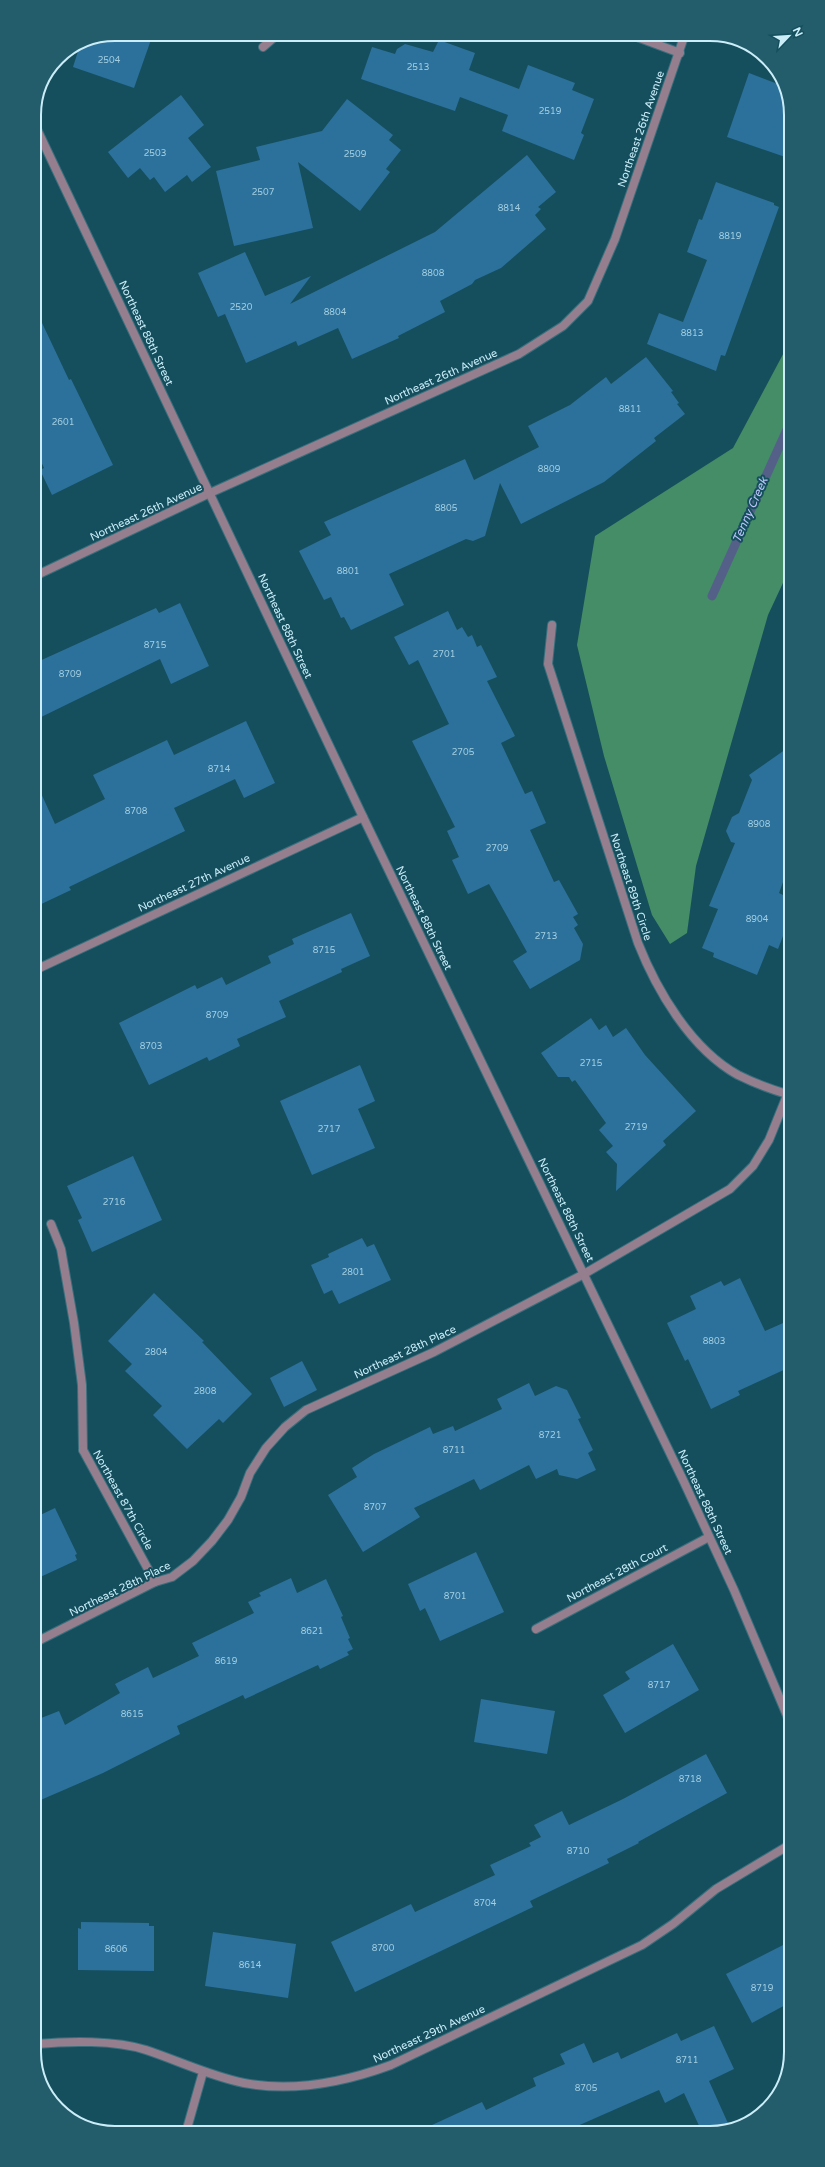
<svg xmlns="http://www.w3.org/2000/svg" width="825" height="2167" font-family="'Varela Round',sans-serif">
<style>
.forest{fill:#448d67}
.lines{fill:none;stroke-linecap:round;stroke-linejoin:round}
.stream{stroke:#556089;stroke-width:9}
.building{fill:#2c719b}
.service-casing{stroke:#396f7d;stroke-width:10}
.minor-casing{stroke:#396f7d;stroke-width:10}
.tertiary-casing{stroke:#396f7d;stroke-width:10}
.service{stroke:#957e8d;stroke-width:8}
.minor{stroke:#957e8d;stroke-width:8}
.tertiary{stroke:#957e8d;stroke-width:8}
.labels{text-anchor:middle;dominant-baseline:central;stroke-width:4;stroke-linejoin:round;paint-order:stroke}
.number-label{font-size:9px;fill:#a2cee1}
.street-label{font-size:11px;fill:#caedf8;stroke:#154f5e}
.water-label{font-size:12px;font-style:italic;fill:#bfc6fb;stroke:#154f5e}
.rim{fill:none;stroke:#caedf8;stroke-width:2}
</style>
<rect width="100%" height="100%" fill="#154f5e"/>
<!-- forest -->
<path class="forest" d="M 789,343 L 789,570 L 768,615 L 696,866 L 687,933 L 670,944 L 652,915 L 604,756 L 577,645 L 595,536 L 733,448 Z"/>
<g class="lines">
<!-- stream -->
<path class="stream" d="M 712,596 L 789,425"/>
</g>
<!-- building -->
<g class="building">
<path d="M 115,34 L 153,34 L 134,88 L 73,67 L 81,42 Z"/>
<path d="M 439,40 L 475,53 L 469,70 L 519,89 L 528,65 L 575,83 L 572,90 L 594,99 L 581,133 L 584,135 L 574,160 L 502,131 L 508,115 L 460,97 L 455,111 L 361,79 L 372,47 L 395,54 L 397,49 L 405,44 L 433,52 Z"/>
<path d="M 749,73 L 783,86 L 788,94 L 788,158 L 727,137 Z"/>
<path d="M 181,95 L 204,125 L 188,138 L 211,167 L 192,182 L 187,175 L 165,192 L 154,177 L 150,180 L 140,168 L 128,178 L 108,152 Z"/>
<path d="M 347,99 L 393,135 L 389,140 L 401,150 L 386,169 L 390,172 L 360,211 L 298,162 L 313,228 L 234,246 L 216,171 L 260,160 L 256,147 L 322,131 Z"/>
<path d="M 527,155 L 556,192 L 538,207 L 541,209 L 535,215 L 546,229 L 501,268 L 475,280 L 472,284 L 440,301 L 445,312 L 398,336 L 399,338 L 352,359 L 338,328 L 298,346 L 296,341 L 246,363 L 225,314 L 218,317 L 198,273 L 245,252 L 265,296 L 311,276 L 290,304 L 435,232 Z"/>
<path d="M 716,182 L 774,203 L 774,205 L 779,207 L 725,356 L 721,355 L 716,371 L 647,344 L 659,313 L 683,322 L 707,260 L 687,252 L 699,219 L 702,220 Z"/>
<path d="M 34,306 L 69,380 L 71,379 L 113,465 L 52,495 L 40,470 L 44,468 L 35,448 Z"/>
<path d="M 646,357 L 673,391 L 671,392 L 679,403 L 677,404 L 685,414 L 654,438 L 656,441 L 604,482 L 521,524 L 500,483 L 485,536 L 473,541 L 466,539 L 389,574 L 404,605 L 351,630 L 344,617 L 341,618 L 331,597 L 324,600 L 299,551 L 331,535 L 324,522 L 465,459 L 474,480 L 539,447 L 528,426 L 570,405 L 606,377 L 611,384 Z"/>
<path d="M 180,603 L 209,666 L 171,684 L 160,659 L 35,720 L 35,663 L 156,608 L 159,613 Z"/>
<path d="M 448,611 L 457,630 L 462,627 L 468,637 L 472,635 L 477,647 L 481,645 L 497,677 L 487,681 L 515,736 L 501,743 L 525,794 L 532,791 L 546,823 L 530,830 L 554,882 L 559,880 L 578,914 L 573,917 L 578,925 L 574,928 L 583,944 L 580,960 L 530,989 L 513,961 L 527,952 L 489,884 L 468,894 L 452,860 L 459,857 L 447,831 L 455,827 L 412,741 L 449,724 L 418,660 L 409,665 L 394,637 Z"/>
<path d="M 246,721 L 275,783 L 244,798 L 235,779 L 174,808 L 185,831 L 69,887 L 71,890 L 35,907 L 35,780 L 55,824 L 105,799 L 93,775 L 167,740 L 174,755 Z"/>
<path d="M 789,747 L 789,866 L 779,893 L 789,898 L 789,939 L 783,936 L 778,949 L 769,945 L 757,975 L 713,957 L 714,953 L 702,948 L 718,909 L 709,906 L 735,843 L 731,842 L 726,831 L 732,817 L 739,813 L 752,780 L 749,775 Z"/>
<path d="M 351,913 L 370,956 L 341,969 L 342,972 L 279,1001 L 286,1017 L 237,1039 L 240,1046 L 209,1061 L 207,1057 L 149,1085 L 119,1023 L 195,985 L 197,989 L 222,977 L 226,985 L 271,963 L 268,956 L 294,944 L 292,939 Z"/>
<path d="M 591,1018 L 599,1030 L 606,1025 L 613,1037 L 626,1028 L 645,1055 L 696,1111 L 663,1141 L 666,1145 L 616,1191 L 617,1164 L 606,1152 L 613,1146 L 599,1130 L 606,1123 L 575,1080 L 572,1082 L 569,1077 L 558,1077 L 541,1053 Z"/>
<path d="M 360,1065 L 375,1101 L 358,1109 L 375,1148 L 312,1175 L 280,1101 Z"/>
<path d="M 133,1156 L 162,1220 L 92,1252 L 78,1220 L 82,1218 L 67,1186 Z"/>
<path d="M 362,1238 L 367,1247 L 374,1244 L 391,1280 L 339,1304 L 332,1290 L 324,1294 L 311,1265 L 329,1257 L 328,1254 Z"/>
<path d="M 740,1278 L 765,1331 L 790,1320 L 790,1367 L 738,1391 L 740,1395 L 711,1409 L 688,1359 L 685,1361 L 667,1323 L 696,1309 L 690,1296 L 721,1281 L 724,1286 Z"/>
<path d="M 154,1293 L 204,1341 L 202,1342 L 252,1394 L 223,1423 L 219,1419 L 187,1449 L 153,1415 L 162,1406 L 125,1371 L 132,1364 L 108,1341 Z"/>
<path d="M 302,1361 L 317,1390 L 284,1407 L 270,1378 Z"/>
<path d="M 529,1383 L 535,1396 L 556,1386 L 567,1390 L 581,1418 L 578,1419 L 593,1450 L 588,1453 L 596,1470 L 577,1479 L 559,1475 L 557,1469 L 536,1479 L 529,1465 L 480,1490 L 474,1479 L 414,1508 L 420,1517 L 363,1552 L 328,1495 L 357,1477 L 352,1468 L 374,1454 L 430,1427 L 433,1434 L 453,1426 L 455,1431 L 502,1409 L 497,1399 Z"/>
<path d="M 55,1508 L 77,1554 L 75,1555 L 77,1560 L 36,1579 L 36,1517 Z"/>
<path d="M 476,1552 L 504,1612 L 440,1641 L 425,1608 L 420,1611 L 408,1584 Z"/>
<path d="M 291,1578 L 297,1593 L 326,1579 L 343,1616 L 341,1617 L 350,1638 L 348,1639 L 353,1649 L 347,1652 L 349,1655 L 320,1669 L 318,1665 L 245,1699 L 243,1695 L 177,1726 L 180,1734 L 103,1773 L 36,1802 L 36,1720 L 59,1711 L 65,1725 L 120,1693 L 115,1684 L 148,1667 L 153,1678 L 199,1656 L 192,1643 L 254,1613 L 248,1602 L 261,1596 L 259,1593 Z"/>
<path d="M 673,1644 L 699,1690 L 625,1733 L 603,1695 L 630,1679 L 625,1672 Z"/>
<path d="M 481,1699 L 555,1711 L 547,1754 L 474,1742 Z"/>
<path d="M 706,1754 L 727,1793 L 638,1842 L 639,1843 L 607,1859 L 609,1863 L 530,1901 L 533,1907 L 355,1992 L 331,1942 L 411,1904 L 415,1912 L 495,1875 L 490,1865 L 531,1846 L 529,1843 L 541,1837 L 534,1825 L 562,1811 L 569,1825 L 623,1799 Z"/>
<path d="M 81,1922 L 149,1923 L 149,1926 L 154,1926 L 154,1971 L 78,1970 L 78,1928 L 81,1929 Z"/>
<path d="M 213,1932 L 296,1944 L 288,1998 L 205,1986 Z"/>
<path d="M 791,1941 L 791,2002 L 752,2023 L 726,1974 Z"/>
<path d="M 714,2026 L 734,2069 L 709,2081 L 731,2130 L 701,2130 L 684,2093 L 665,2103 L 659,2090 L 566,2131 L 419,2131 L 482,2102 L 486,2110 L 536,2086 L 533,2078 L 565,2064 L 560,2054 L 584,2043 L 593,2063 L 618,2052 L 621,2059 L 677,2033 L 681,2041 Z"/>
</g>
<g class="lines">
<defs>
<path id="service" d="M 51,1224 L 61,1249 L 74,1323 L 82,1385 L 83,1450"/>
<g id="minor">
<path d="M 629,34 L 680,53"/>
<path d="M 263,47 L 278,34"/>
<path d="M 35,576 L 210,493 L 519,354 L 563,326 L 588,301 L 615,239 L 685,34"/>
<path d="M 552,625 L 548,664 L 638,943 C 657,991 691,1049 738,1075 C 754,1083 773,1090 790,1095"/>
<path d="M 35,970 L 363,817"/>
<path d="M 83,1450 L 155,1582"/>
<path d="M 536,1629 L 709,1537"/>
<path d="M 36,1642 L 155,1582 L 172,1577 L 193,1561 L 212,1541 L 228,1520 L 241,1497 L 250,1473 L 266,1448 L 285,1427 L 306,1410 L 434,1352 L 584,1274 L 730,1189 L 753,1166 L 769,1140 L 790,1088"/>
<path d="M 37,2044 C 69,2041 115,2040 146,2050 C 179,2061 210,2076 244,2083 C 292,2092 345,2082 391,2065 L 642,1945 L 673,1924 L 716,1889 L 791,1844"/>
<path d="M 186,2132 L 203,2072"/>
</g>
<path id="tertiary" d="M 34,123 L 363,817 L 684,1482 L 734,1590 L 791,1725"/>
</defs>
<!-- service casing -->
<use href="#service" class="service-casing"/>
<!-- minor casing -->
<use href="#minor" class="minor-casing"/>
<!-- tertiary casing -->
<use href="#tertiary" class="tertiary-casing"/>
<!-- service -->
<use href="#service" class="service"/>
<!-- minor -->
<use href="#minor" class="minor"/>
<!-- tertiary -->
<use href="#tertiary" class="tertiary"/>
</g>
<g class="labels">
<!-- number labels -->
<g class="number-label">
<text x="109" y="60">2504</text>
<text x="418" y="67">2513</text>
<text x="550" y="111">2519</text>
<text x="155" y="153">2503</text>
<text x="355" y="154">2509</text>
<text x="263" y="192">2507</text>
<text x="509" y="208">8814</text>
<text x="730" y="236">8819</text>
<text x="433" y="273">8808</text>
<text x="241" y="307">2520</text>
<text x="335" y="312">8804</text>
<text x="692" y="333">8813</text>
<text x="630" y="409">8811</text>
<text x="63" y="422">2601</text>
<text x="549" y="469">8809</text>
<text x="446" y="508">8805</text>
<text x="348" y="571">8801</text>
<text x="155" y="645">8715</text>
<text x="444" y="654">2701</text>
<text x="70" y="674">8709</text>
<text x="463" y="752">2705</text>
<text x="219" y="769">8714</text>
<text x="136" y="811">8708</text>
<text x="759" y="824">8908</text>
<text x="497" y="848">2709</text>
<text x="757" y="919">8904</text>
<text x="546" y="936">2713</text>
<text x="324" y="950">8715</text>
<text x="217" y="1015">8709</text>
<text x="151" y="1046">8703</text>
<text x="591" y="1063">2715</text>
<text x="636" y="1127">2719</text>
<text x="329" y="1129">2717</text>
<text x="114" y="1202">2716</text>
<text x="353" y="1272">2801</text>
<text x="714" y="1341">8803</text>
<text x="156" y="1352">2804</text>
<text x="205" y="1391">2808</text>
<text x="550" y="1435">8721</text>
<text x="454" y="1450">8711</text>
<text x="375" y="1507">8707</text>
<text x="455" y="1596">8701</text>
<text x="312" y="1631">8621</text>
<text x="226" y="1661">8619</text>
<text x="659" y="1685">8717</text>
<text x="132" y="1714">8615</text>
<text x="690" y="1779">8718</text>
<text x="578" y="1851">8710</text>
<text x="485" y="1903">8704</text>
<text x="383" y="1948">8700</text>
<text x="116" y="1949">8606</text>
<text x="250" y="1965">8614</text>
<text x="762" y="1988">8719</text>
<text x="687" y="2060">8711</text>
<text x="586" y="2088">8705</text>
</g>
<!-- street labels -->
<g class="street-label">
<text transform="translate(641 129) rotate(-71)">Northeast 26th Avenue</text>
<text transform="translate(146 333) rotate(65)">Northeast 88th Street</text>
<text transform="translate(441 377) rotate(-24)">Northeast 26th Avenue</text>
<text transform="translate(146 512) rotate(-25)">Northeast 26th Avenue</text>
<text transform="translate(285 626) rotate(65)">Northeast 88th Street</text>
<text transform="translate(194 883) rotate(-25)">Northeast 27th Avenue</text>
<text transform="translate(631 887) rotate(72)">Northeast 89th Circle</text>
<text transform="translate(424 918) rotate(64)">Northeast 88th Street</text>
<text transform="translate(566 1210) rotate(64)">Northeast 88th Street</text>
<text transform="translate(405 1352) rotate(-25)">Northeast 28th Place</text>
<text transform="translate(123 1500) rotate(61)">Northeast 87th Circle</text>
<text transform="translate(705 1502) rotate(65)">Northeast 88th Street</text>
<text transform="translate(617 1573) rotate(-28)">Northeast 28th Court</text>
<text transform="translate(120 1589) rotate(-26)">Northeast 28th Place</text>
<text transform="translate(429 2034) rotate(-25)">Northeast 29th Avenue</text>
</g>
<!-- water labels -->
<g class="water-label">
<text transform="translate(750 510) rotate(-66)">Tenny Creek</text>
</g>
</g>
<!-- crop -->
<path d="M0 0H825V2167H0ZM115 41H710A74 74 0 0 1 784 115V2052A74 74 0 0 1 710 2126H115A74 74 0 0 1 41 2052V115A74 74 0 0 1 115 41Z" fill="#235c6a" fill-rule="evenodd"/>
<path class="rim" d="M115 41H710A74 74 0 0 1 784 115V2052A74 74 0 0 1 710 2126H115A74 74 0 0 1 41 2052V115A74 74 0 0 1 115 41Z"/>
<!-- north arrow -->
<g transform="translate(789 36) rotate(65)" stroke="#154f5e" stroke-width="3" paint-order="stroke">
<path d="M0-3L7 15L0 10L-7 15Z" fill="#caedf8"/>
<text y="-6" font-size="11" font-weight="bold" text-anchor="middle" fill="#caedf8">N</text>
</g>
</svg>
